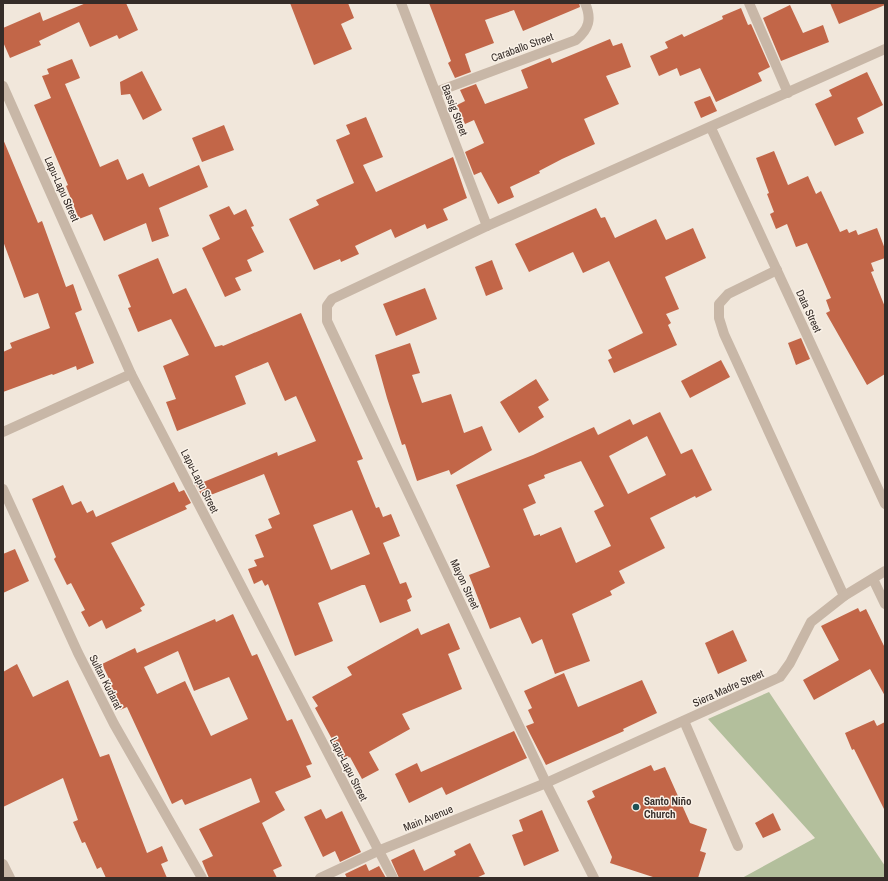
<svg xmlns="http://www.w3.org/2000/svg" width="888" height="881" font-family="'Archivo Narrow',sans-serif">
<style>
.green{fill:#b3bf9c}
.building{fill:#c26648;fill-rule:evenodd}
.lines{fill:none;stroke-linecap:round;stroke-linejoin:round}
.minor{stroke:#c8b7a7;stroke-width:10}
.poi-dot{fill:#1f5155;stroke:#f9f1e7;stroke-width:1.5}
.labels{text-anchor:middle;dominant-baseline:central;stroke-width:3;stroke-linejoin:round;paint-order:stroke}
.street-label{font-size:11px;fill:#352c28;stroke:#f9f1e7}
.poi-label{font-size:11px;font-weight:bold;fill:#352c28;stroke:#f9f1e7;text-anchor:start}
</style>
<rect width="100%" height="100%" fill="#f1e7db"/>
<!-- green -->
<path class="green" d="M 769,692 L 885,866 L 885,878 L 742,878 L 815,838 L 708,719 Z"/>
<!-- building -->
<g class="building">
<path d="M 86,3 L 126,3 L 138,30 L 119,39 L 117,35 L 90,47 L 79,22 L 39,41 L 41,45 L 10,58 L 3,42 L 3,28 L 40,12 L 43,21 Z"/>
<path d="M 290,3 L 348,3 L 354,18 L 341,24 L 352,49 L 314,65 Z"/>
<path d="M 429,3 L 579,3 L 580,7 L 523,31 L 514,10 L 485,20 L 494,43 L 465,54 L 471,72 L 455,78 L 448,63 L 451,61 Z"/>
<path d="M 830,3 L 885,3 L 885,5 L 839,24 Z"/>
<path d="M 790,5 L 803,33 L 823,25 L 829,42 L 781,61 L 763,18 Z"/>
<path d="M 741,8 L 748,25 L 751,24 L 770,67 L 758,73 L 762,81 L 716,102 L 700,68 L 680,76 L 677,68 L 659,76 L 650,56 L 668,48 L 665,42 L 682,34 L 684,37 L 723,19 L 722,16 Z"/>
<path d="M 610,39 L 613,46 L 622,43 L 631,67 L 606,76 L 619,104 L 584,119 L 595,144 L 562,159 L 539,171 L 540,173 L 510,187 L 514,197 L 498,204 L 481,172 L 474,175 L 465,152 L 484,143 L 474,120 L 465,124 L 457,105 L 465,101 L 460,90 L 476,84 L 485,104 L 528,88 L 521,70 L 550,58 L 552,63 Z"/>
<path d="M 72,59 L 80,78 L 65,84 L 100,167 L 118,159 L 127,180 L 143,173 L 149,187 L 199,165 L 208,187 L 159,208 L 169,236 L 152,242 L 146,223 L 104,241 L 92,214 L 79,219 L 66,186 L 68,185 L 34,105 L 51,98 L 42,76 L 49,74 L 47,69 Z"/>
<path d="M 142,71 L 162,110 L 143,120 L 130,94 L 121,95 L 120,82 Z"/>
<path d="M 867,72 L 883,105 L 857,118 L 864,133 L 835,146 L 815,104 L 832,96 L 829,90 Z"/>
<path d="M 710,96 L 717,111 L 701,118 L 694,102 Z"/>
<path d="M 366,117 L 383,157 L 363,165 L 376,192 L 453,157 L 467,198 L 443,209 L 448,220 L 427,229 L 425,224 L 395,238 L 391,229 L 355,246 L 359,254 L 341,262 L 340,259 L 314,270 L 289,219 L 319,205 L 316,200 L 354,183 L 336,140 L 350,134 L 346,125 Z"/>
<path d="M 224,125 L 234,150 L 202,162 L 192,138 Z"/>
<path d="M 3,139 L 38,223 L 42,221 L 66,287 L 73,284 L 82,310 L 75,313 L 94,363 L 77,370 L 76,366 L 53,375 L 52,374 L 3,392 L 3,352 L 12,348 L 10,343 L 50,328 L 38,293 L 24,298 L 3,241 Z"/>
<path d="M 774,151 L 788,185 L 808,176 L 816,194 L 821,191 L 840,232 L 847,229 L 849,233 L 856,230 L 858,235 L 877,228 L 885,249 L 885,258 L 871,263 L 874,271 L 871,272 L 885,307 L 885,374 L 867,385 L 826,313 L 830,311 L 826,300 L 831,298 L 807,243 L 796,247 L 787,224 L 776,229 L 770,214 L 774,212 L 767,194 L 769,193 L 756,158 Z"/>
<path d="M 229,206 L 234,215 L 246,209 L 254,226 L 251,227 L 264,252 L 247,260 L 252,271 L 235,278 L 241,290 L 225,297 L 202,248 L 220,239 L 209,215 Z"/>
<path d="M 596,208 L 601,218 L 605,217 L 615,238 L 656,219 L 666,240 L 693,228 L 706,258 L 665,277 L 679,309 L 666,314 L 671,323 L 668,325 L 677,345 L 614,373 L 608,360 L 612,358 L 608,350 L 643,333 L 609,261 L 583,273 L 573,252 L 529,272 L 515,244 Z"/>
<path d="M 158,258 L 173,294 L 186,288 L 215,347 L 222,345 L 223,346 L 301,313 L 363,459 L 357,461 L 376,508 L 379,507 L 383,517 L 391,514 L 400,536 L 383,543 L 400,584 L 406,582 L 412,597 L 407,600 L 411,611 L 380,623 L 365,585 L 362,585 L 318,603 L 333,641 L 295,656 L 268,584 L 265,586 L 262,580 L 254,584 L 248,569 L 257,566 L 254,560 L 264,557 L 255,535 L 272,528 L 268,519 L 280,514 L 264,474 L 203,498 L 196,485 L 277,452 L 278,456 L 316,441 L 296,396 L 285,401 L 268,362 L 235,376 L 246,404 L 177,431 L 166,402 L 176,399 L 163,366 L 189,355 L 171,319 L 138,332 L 128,308 L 131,307 L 118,275 ZM 352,510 L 370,554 L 331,570 L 313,525 Z"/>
<path d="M 492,260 L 503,289 L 486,296 L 475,267 Z"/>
<path d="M 425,288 L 437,319 L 396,336 L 383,304 Z"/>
<path d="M 801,338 L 810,359 L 796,365 L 788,343 Z"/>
<path d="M 410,343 L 420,373 L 412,375 L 422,403 L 451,394 L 464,433 L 482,426 L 492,450 L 451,475 L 449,470 L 417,481 L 405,444 L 402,445 L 387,398 L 375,355 Z"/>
<path d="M 721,360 L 730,377 L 690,398 L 681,381 Z"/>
<path d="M 536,379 L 549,400 L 538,407 L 544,417 L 519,433 L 500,402 Z"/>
<path d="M 660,412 L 681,454 L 692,449 L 712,490 L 696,498 L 695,496 L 650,518 L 665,548 L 619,571 L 625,583 L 610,591 L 612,595 L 572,614 L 590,661 L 555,674 L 542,639 L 532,644 L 520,617 L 490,629 L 469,575 L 490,567 L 456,485 L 533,455 L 594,427 L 598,435 L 630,419 L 633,425 ZM 647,436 L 666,475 L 628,494 L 609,456 ZM 581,461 L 604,506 L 594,511 L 611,546 L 576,563 L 561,527 L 540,536 L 540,534 L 534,536 L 523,509 L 536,503 L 528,485 L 545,478 L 544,475 Z"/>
<path d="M 174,482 L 179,492 L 184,490 L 191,503 L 185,506 L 187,509 L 111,543 L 145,605 L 140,608 L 142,611 L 106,629 L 102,620 L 89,627 L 81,612 L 85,610 L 71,583 L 67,585 L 54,559 L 56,557 L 32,499 L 63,485 L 72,505 L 81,501 L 87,513 L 93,510 L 96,517 Z"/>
<path d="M 15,549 L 29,581 L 3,593 L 3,554 Z"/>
<path d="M 858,608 L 860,612 L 866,609 L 885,648 L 885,696 L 870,669 L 814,700 L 803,680 L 839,660 L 821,626 Z"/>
<path d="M 233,614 L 252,656 L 257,654 L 287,721 L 292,719 L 312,764 L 306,766 L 311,777 L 275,792 L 285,810 L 262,823 L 282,866 L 273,870 L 277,878 L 209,878 L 202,861 L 213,856 L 199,829 L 260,802 L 251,778 L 185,805 L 182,799 L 172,804 L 127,707 L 120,710 L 108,685 L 111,683 L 102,664 L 135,648 L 137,653 L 215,619 L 216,622 ZM 178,651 L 194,691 L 229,677 L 248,719 L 211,736 L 185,681 L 157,694 L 144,667 Z"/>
<path d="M 449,623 L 460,649 L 448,654 L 462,689 L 402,714 L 410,729 L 369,752 L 379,770 L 362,779 L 350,757 L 344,761 L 315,708 L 318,706 L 312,697 L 352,675 L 347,667 L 418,628 L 421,635 Z"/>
<path d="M 733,630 L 747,661 L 718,674 L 705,643 Z"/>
<path d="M 17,664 L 33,697 L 68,680 L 100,757 L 109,754 L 147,853 L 162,846 L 168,861 L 161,864 L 167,878 L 106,878 L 101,867 L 97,869 L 85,842 L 82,843 L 73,822 L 78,820 L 63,778 L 3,807 L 3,672 Z"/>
<path d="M 564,673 L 578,707 L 642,680 L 657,713 L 623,729 L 624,731 L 546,765 L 526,726 L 534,723 L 528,710 L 532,708 L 524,691 Z"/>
<path d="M 874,720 L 877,726 L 885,722 L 885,811 L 854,749 L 852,750 L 845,733 Z"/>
<path d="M 514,731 L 527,758 L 446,795 L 442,787 L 409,803 L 395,774 L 417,763 L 421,772 Z"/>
<path d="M 651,765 L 654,771 L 665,767 L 690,823 L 707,829 L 700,851 L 706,853 L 698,878 L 656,878 L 610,863 L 612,857 L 587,801 L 595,797 L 592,791 Z"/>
<path d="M 321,809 L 326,819 L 342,811 L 361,852 L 340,862 L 335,851 L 323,857 L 304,817 Z"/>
<path d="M 542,810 L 559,851 L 524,866 L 512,835 L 523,831 L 519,820 Z"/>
<path d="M 773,813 L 781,830 L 763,838 L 755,823 Z"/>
<path d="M 470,843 L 485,874 L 476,878 L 399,878 L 391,860 L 414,849 L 424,871 L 456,855 L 454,851 Z"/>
<path d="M 366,864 L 369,871 L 379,866 L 386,878 L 347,878 L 345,874 Z"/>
</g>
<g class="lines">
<!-- minor -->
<g class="minor">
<path d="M 401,3 L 487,226"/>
<path d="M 749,3 L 788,93"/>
<path d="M 3,86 L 131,374 L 393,878"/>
<path d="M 436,92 L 576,40 C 589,29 592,19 585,3"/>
<path d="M 711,128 L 885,504"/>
<path d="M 777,270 L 728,294 L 719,304 L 719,318 L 724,334 L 844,596"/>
<path d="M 3,432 L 131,374"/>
<path d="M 3,489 L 78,653 L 114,724 L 202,878"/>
<path d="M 873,579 L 885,604"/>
<path d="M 684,721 L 738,846"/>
<path d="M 3,864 L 10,878"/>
<path d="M 320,878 L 378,851 L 546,783 L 780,677 L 790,663 L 811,622 L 844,596 L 885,571"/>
<path d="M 594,878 L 546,783 L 327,321 L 327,306 L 332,299 L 487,226 L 885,49"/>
</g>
</g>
<!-- markers -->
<circle class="poi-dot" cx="636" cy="807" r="4"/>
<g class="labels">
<!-- street labels -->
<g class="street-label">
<text transform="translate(522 47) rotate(-20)">Caraballo Street</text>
<text transform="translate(455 110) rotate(69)">Bassig Street</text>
<text transform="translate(62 189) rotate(66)">Lapu-Lapu Street</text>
<text transform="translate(809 311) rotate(65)">Data Street</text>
<text transform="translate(200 481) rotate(63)">Lapu-Lapu Street</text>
<text transform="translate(465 584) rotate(65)">Mayon Street</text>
<text transform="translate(106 682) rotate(63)">Sultan Kudarat</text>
<text transform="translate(728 688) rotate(-24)">Siera Madre Street</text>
<text transform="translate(349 769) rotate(63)">Lapu-Lapu Street</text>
<text transform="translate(428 818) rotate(-22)">Main Avenue</text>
</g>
<!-- poi labels -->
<g class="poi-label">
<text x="644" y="801">Santo Niño<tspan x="644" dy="13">Church</tspan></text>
</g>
</g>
<!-- border -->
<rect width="888" height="881" fill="none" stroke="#352c28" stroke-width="8"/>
</svg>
